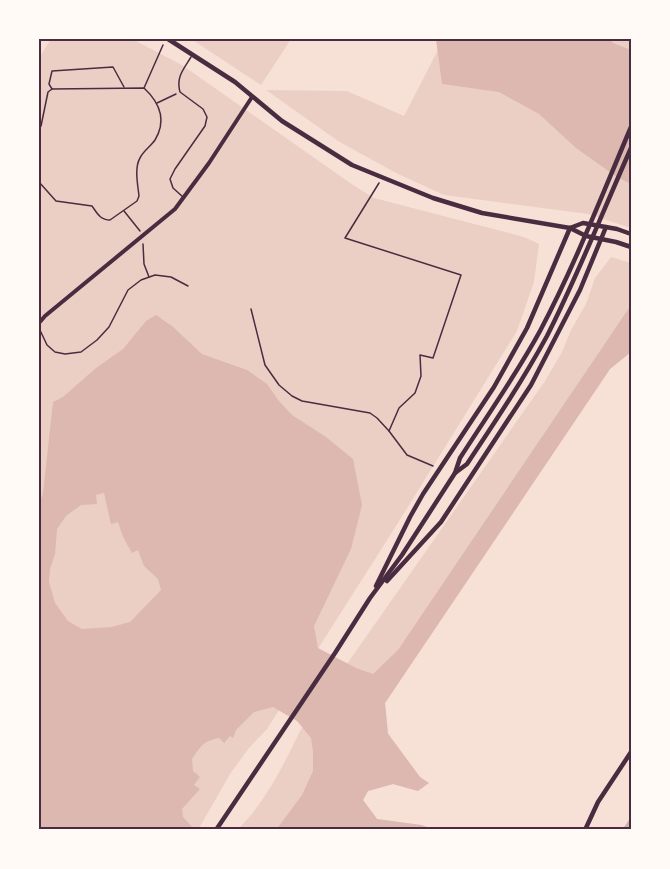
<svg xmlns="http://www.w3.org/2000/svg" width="670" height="869" font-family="'IBM Plex Sans',sans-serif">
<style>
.green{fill:#ebcfc5}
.water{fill:#dcb8b0;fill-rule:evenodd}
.building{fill:#ccb4b1}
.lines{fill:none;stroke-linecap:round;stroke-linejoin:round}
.path{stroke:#4a2c40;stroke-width:1.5}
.service{stroke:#4a2c40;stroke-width:1.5}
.minor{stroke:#4a2c40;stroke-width:4}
.tertiary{stroke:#4a2c40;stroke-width:4.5}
.neatline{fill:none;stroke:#4a2c40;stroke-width:2}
</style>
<rect width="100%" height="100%" fill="#f7e1d7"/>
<!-- green -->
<g class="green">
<path d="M 51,39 L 132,39 L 182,65 L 353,185 L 374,198 L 524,237 L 539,244 L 534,282 L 517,331 L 396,526 L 267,729 L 249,748 L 230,774 L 198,830 L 39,830 L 39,58 Z"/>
<path d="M 191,39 L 291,39 L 261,85 Z"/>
<path d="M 436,39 L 631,39 L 631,228 L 588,214 L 444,195 L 396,173 L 338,141 L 266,90 L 347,91 L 404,116 L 438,50 Z"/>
<path d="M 611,257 L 631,263 L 631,352 L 610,369 L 385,703 L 388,733 L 420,777 L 418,791 L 393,784 L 368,791 L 363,800 L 377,819 L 421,825 L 436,830 L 237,830 C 265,803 283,766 300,731 L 545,381 L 562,352 L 571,330 L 586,304 L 595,278 Z"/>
</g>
<!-- water -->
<g class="water">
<path d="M 436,39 L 610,39 L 613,43 L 631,50 L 631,184 L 617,177 L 576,148 L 539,114 L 499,92 L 442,84 Z"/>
<path d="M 631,305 L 631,352 L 610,369 L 385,703 L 388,734 L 420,777 L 429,783 L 418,791 L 393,784 L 368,791 L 363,800 L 377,819 L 421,825 L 436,830 L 276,830 L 302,795 L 313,771 L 313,752 L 311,738 L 297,721 L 273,707 L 254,712 L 236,730 L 233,738 L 230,736 L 224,743 L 219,738 C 203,741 201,746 192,759 L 193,771 L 200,777 L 194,785 L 200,789 L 182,809 L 183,817 L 195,830 L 39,830 L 39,504 L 43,493 L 53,402 L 63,397 L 96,368 L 123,349 L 146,321 L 156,315 L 172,326 L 202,354 L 247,370 L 267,384 L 279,401 L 292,415 L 326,437 L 353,459 L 362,505 L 351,549 L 314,626 L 318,648 L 356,668 L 373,674 L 398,650 ZM 104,493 L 111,524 L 118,522 L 123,537 L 132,553 L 138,550 L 144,566 L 158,579 L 161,590 L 130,622 L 111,627 L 82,629 L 68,621 L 55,603 L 49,582 L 50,569 L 55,554 L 56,542 L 57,529 L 66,516 L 81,505 L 97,504 L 96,495 Z"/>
</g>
<!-- building -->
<path class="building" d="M 631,817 L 631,830 L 622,830 Z"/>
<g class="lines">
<!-- path -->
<g class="path">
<path d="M 144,88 L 163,45"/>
<path d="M 52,89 L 49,84 L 52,71 L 113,67 L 124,87"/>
<path d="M 157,103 L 176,94"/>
<path d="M 39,128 L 41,126 L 48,92 L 52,89 L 144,88 C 159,102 167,120 155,140 C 151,146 143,151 140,158 C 134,168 138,186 139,196 L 137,201 L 110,220 C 100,220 97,213 92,206 L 56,201 L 39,182"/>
<path d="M 379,183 L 345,238 L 461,275 L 433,358 L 420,355 L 421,376 L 415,393 L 399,408 L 389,431"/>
<path d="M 124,211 L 140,231"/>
<path d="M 143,244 L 144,264 L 149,277"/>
<path d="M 251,309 L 265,365 L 279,385 L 292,396 L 302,401 L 370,413 L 377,418 L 389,431 L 407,455 L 433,466"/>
<path d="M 39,328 L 47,345 L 55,352 L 65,354 L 81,352 L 97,340 L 109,327 L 128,290 L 141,280 L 155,275 L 171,277 L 188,286"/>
</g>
<!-- service -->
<path class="service" d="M 183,197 L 173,188 L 170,179 L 175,169 L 205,126 L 207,117 L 203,109 L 180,92 C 176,77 183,70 191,57"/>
<!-- minor -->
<path class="minor" d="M 39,323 L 45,316 L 175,209 L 209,163 L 252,97"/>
<!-- tertiary -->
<g class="tertiary">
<path d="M 168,39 L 235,82 L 282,121 L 352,165 L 433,198 L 482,213 L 570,228 L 586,236 L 616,242 L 631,247"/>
<path d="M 570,228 L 583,223 L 617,229 L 631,234"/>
<path d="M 455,473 L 467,464 C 495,422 523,380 547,336 C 578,275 603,211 631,148"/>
<path d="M 387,581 L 441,522 L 531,385 L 580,290 L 606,227"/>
<path d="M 376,586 L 410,517 L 423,494 L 494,387 L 527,328 L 570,228"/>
<path d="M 216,830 L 335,653 L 370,598 L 402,555 L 455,473 L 460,458 C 487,416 516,375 540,331 C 575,265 602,195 631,127"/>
<path d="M 585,830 L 598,802 L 631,752"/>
</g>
</g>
<!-- border -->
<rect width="670" height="869" fill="none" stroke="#fffaf5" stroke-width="81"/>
<rect x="40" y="40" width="590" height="788" class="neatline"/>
</svg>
